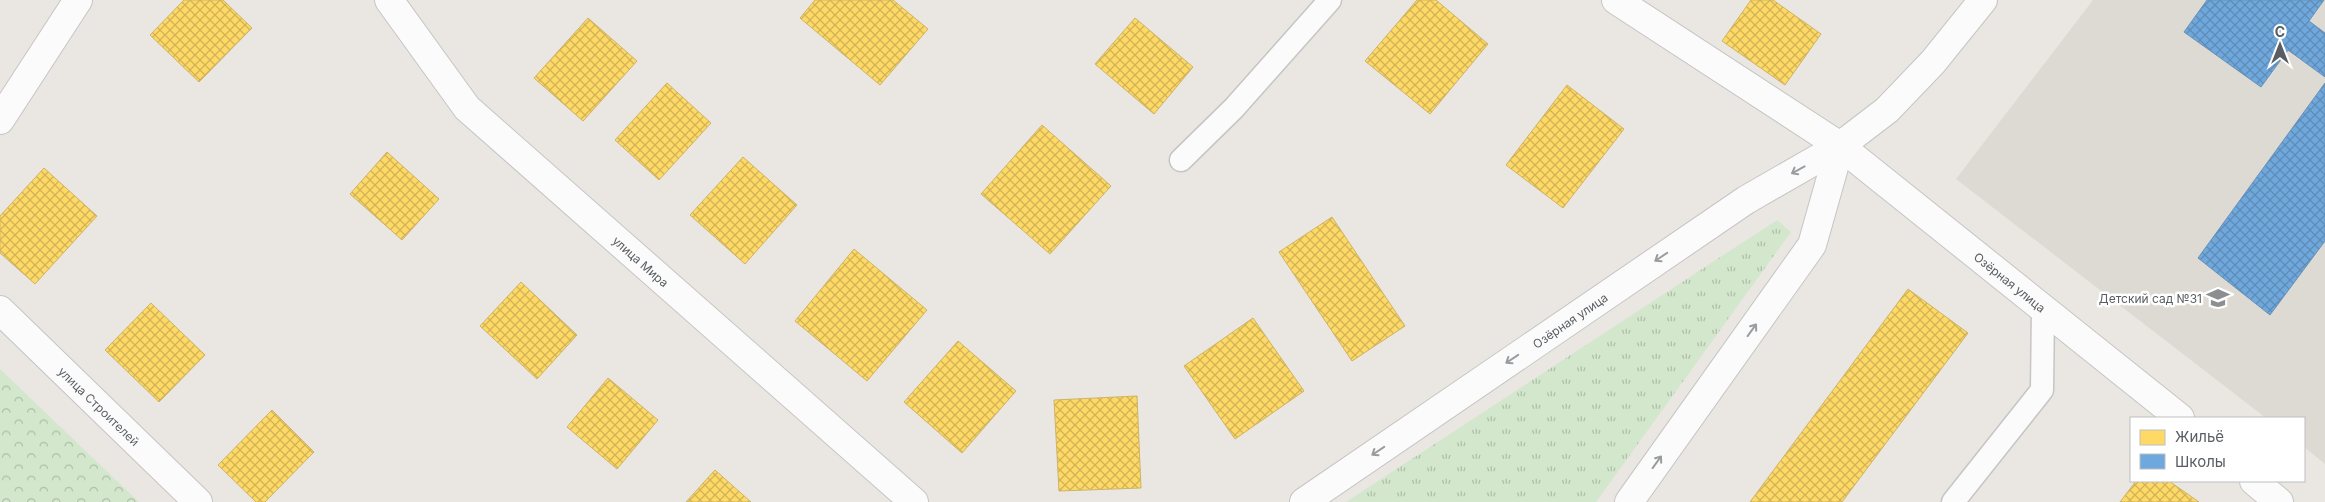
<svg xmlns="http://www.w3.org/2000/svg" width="2325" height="502" font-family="Inter,sans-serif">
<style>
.education{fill:#ddd9d3}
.grass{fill:url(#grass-tufts)}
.forest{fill:url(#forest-crowns)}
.homes{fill:url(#homes-cross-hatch);stroke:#cdb465}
.schools{fill:url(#schools-cross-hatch);stroke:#6892b7}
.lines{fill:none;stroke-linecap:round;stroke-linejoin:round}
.service-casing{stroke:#c5c5c4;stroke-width:25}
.minor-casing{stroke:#c5c5c4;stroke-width:30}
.service{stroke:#fcfbfb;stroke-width:22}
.minor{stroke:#fcfbfb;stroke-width:28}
.oneway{stroke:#9a9d9f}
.labels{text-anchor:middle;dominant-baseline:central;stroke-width:5;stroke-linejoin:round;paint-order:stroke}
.street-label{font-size:12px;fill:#595e62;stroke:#fff}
.poi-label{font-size:12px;fill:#595e62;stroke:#fff;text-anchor:end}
</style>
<defs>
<pattern id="grass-tufts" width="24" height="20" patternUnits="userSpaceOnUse" patternTransform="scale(1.25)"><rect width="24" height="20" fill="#d3e7cc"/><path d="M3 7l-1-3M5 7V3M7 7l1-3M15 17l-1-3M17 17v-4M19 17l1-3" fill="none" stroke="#aebea9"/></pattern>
<pattern id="forest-crowns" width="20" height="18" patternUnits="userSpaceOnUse" patternTransform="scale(1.25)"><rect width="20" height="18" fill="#d3e7cc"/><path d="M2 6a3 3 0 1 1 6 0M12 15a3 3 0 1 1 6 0" fill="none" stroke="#aebea9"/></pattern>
<pattern id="homes-cross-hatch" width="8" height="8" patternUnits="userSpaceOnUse" patternTransform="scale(1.25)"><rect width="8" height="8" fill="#ffd966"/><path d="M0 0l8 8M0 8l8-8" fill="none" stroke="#d1b357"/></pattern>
<pattern id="schools-cross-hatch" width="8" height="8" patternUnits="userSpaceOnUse" patternTransform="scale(1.25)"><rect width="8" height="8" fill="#6fa8dc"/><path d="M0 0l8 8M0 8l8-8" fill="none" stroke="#5e8cb6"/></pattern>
</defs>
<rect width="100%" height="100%" fill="#eae7e3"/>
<!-- education -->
<path class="education" d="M 2093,0 L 2325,0 L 2325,464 L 2304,447 L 2304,418 L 2266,418 L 1956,179 Z"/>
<!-- grass -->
<path class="grass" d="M 1777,220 L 1791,232 L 1596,502 L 1346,502 Z"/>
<!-- forest -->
<path class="forest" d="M 0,369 L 139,502 L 0,502 Z"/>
<!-- homes -->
<g class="homes">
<path d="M 184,0 L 223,0 L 252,28 L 199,82 L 150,35 Z"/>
<path d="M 815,0 L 893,0 L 928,29 L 880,85 L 800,18 Z"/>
<path d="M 1417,0 L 1436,0 L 1488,44 L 1430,114 L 1365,61 Z"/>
<path d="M 1751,0 L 1773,0 L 1821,34 L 1785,85 L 1722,41 Z"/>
<path d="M 588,18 L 637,61 L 583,121 L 534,78 Z"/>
<path d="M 1135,18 L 1193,67 L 1154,114 L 1095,64 Z"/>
<path d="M 667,83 L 711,123 L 659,180 L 615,140 Z"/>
<path d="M 1567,85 L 1624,129 L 1563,208 L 1506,165 Z"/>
<path d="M 1042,125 L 1111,186 L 1050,254 L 981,194 Z"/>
<path d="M 387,152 L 439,199 L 402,240 L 350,194 Z"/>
<path d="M 743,157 L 797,205 L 745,264 L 690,215 Z"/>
<path d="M 44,168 L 97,216 L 35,284 L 0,253 L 0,216 Z"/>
<path d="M 1332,217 L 1405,326 L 1352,361 L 1279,252 Z"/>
<path d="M 854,249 L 927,310 L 867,381 L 795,321 Z"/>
<path d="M 521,282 L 577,335 L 537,379 L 480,326 Z"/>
<path d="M 1908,289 L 1968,333 L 1842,502 L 1750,502 Z"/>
<path d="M 151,303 L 205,355 L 159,402 L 105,350 Z"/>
<path d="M 1253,318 L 1304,391 L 1235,439 L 1184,366 Z"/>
<path d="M 958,341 L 1016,391 L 962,453 L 904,402 Z"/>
<path d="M 608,378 L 658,420 L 617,469 L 567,427 Z"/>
<path d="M 1137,396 L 1141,488 L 1059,491 L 1054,400 Z"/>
<path d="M 272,410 L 314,452 L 265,502 L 256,502 L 218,465 Z"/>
<path d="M 715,470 L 751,502 L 686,502 Z"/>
<path d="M 2136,481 L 2169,481 L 2199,502 L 2120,502 Z"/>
</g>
<!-- schools -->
<g class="schools">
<path d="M 2207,0 L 2324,0 L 2309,21 L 2325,33 L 2325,77 L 2288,50 L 2261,87 L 2184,32 Z"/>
<path d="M 2325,83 L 2325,241 L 2270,315 L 2198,258 Z"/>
</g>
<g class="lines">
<defs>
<g id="service">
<path d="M 1181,160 L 1234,108 L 1330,0"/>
<path d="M 1953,502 L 2042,390 L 2043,308"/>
</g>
<g id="minor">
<path id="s1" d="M 389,0 L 467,108 L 914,502"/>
<path id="s2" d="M 1616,0 L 1840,146 L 2180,418"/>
<path d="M 0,120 L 78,0"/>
<path id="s3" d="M 0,310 L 198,502"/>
<path d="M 2254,481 L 2279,502"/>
<path id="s4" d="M 1304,502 L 1746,200 L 1840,146 L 1887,110 L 1933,62 L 1983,0"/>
<path d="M 1629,502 L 1812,245 L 1840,146"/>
</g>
</defs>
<!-- service casing -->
<use href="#service" class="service-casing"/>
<!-- minor casing -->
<use href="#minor" class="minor-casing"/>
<!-- service -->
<use href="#service" class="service"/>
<!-- minor -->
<use href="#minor" class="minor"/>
</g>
<!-- one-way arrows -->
<defs><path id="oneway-shaft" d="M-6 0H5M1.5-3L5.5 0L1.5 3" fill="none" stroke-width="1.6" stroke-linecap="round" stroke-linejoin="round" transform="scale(1.25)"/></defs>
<g class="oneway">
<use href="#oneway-shaft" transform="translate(1798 170) rotate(151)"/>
<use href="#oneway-shaft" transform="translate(1661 257) rotate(146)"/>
<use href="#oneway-shaft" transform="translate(1752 330) rotate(-54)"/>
<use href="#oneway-shaft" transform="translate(1512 359) rotate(146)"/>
<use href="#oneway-shaft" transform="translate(1378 451) rotate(146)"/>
<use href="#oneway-shaft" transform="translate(1657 462) rotate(-54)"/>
</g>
<!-- icons -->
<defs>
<symbol id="school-bare" viewBox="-9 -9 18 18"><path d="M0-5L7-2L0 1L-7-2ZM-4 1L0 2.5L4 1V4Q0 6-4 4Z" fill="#8c8e8f" stroke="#fff" stroke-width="2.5" paint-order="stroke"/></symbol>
</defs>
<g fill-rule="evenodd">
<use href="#school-bare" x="2202" y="282" width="32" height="32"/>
</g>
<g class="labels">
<!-- street labels -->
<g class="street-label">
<text stroke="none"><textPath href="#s1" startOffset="365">улица Мира</textPath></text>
<text stroke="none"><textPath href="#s2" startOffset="485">Озёрная улица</textPath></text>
<text stroke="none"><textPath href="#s4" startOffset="322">Озёрная улица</textPath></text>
<text stroke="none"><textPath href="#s3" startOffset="138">улица Строителей</textPath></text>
</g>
<!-- poi labels -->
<g class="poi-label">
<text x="2202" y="298">Детский сад №31</text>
</g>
</g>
<!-- legend -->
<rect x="2130" y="417" width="175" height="65" fill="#ffffff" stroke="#bdbfc0"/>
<rect x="2140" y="430" width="25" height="15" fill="#ffd966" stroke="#bdbfc0"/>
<text x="2175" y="442" font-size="15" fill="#595e62">Жильё</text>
<rect x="2140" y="454" width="25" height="15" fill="#6fa8dc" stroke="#bdbfc0"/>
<text x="2175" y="467" font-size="15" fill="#595e62">Школы</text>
<!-- north arrow -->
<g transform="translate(2280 45)" stroke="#ffffff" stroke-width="4" paint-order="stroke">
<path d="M0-4L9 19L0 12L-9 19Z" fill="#595e62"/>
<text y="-8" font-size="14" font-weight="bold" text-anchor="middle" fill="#595e62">С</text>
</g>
</svg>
